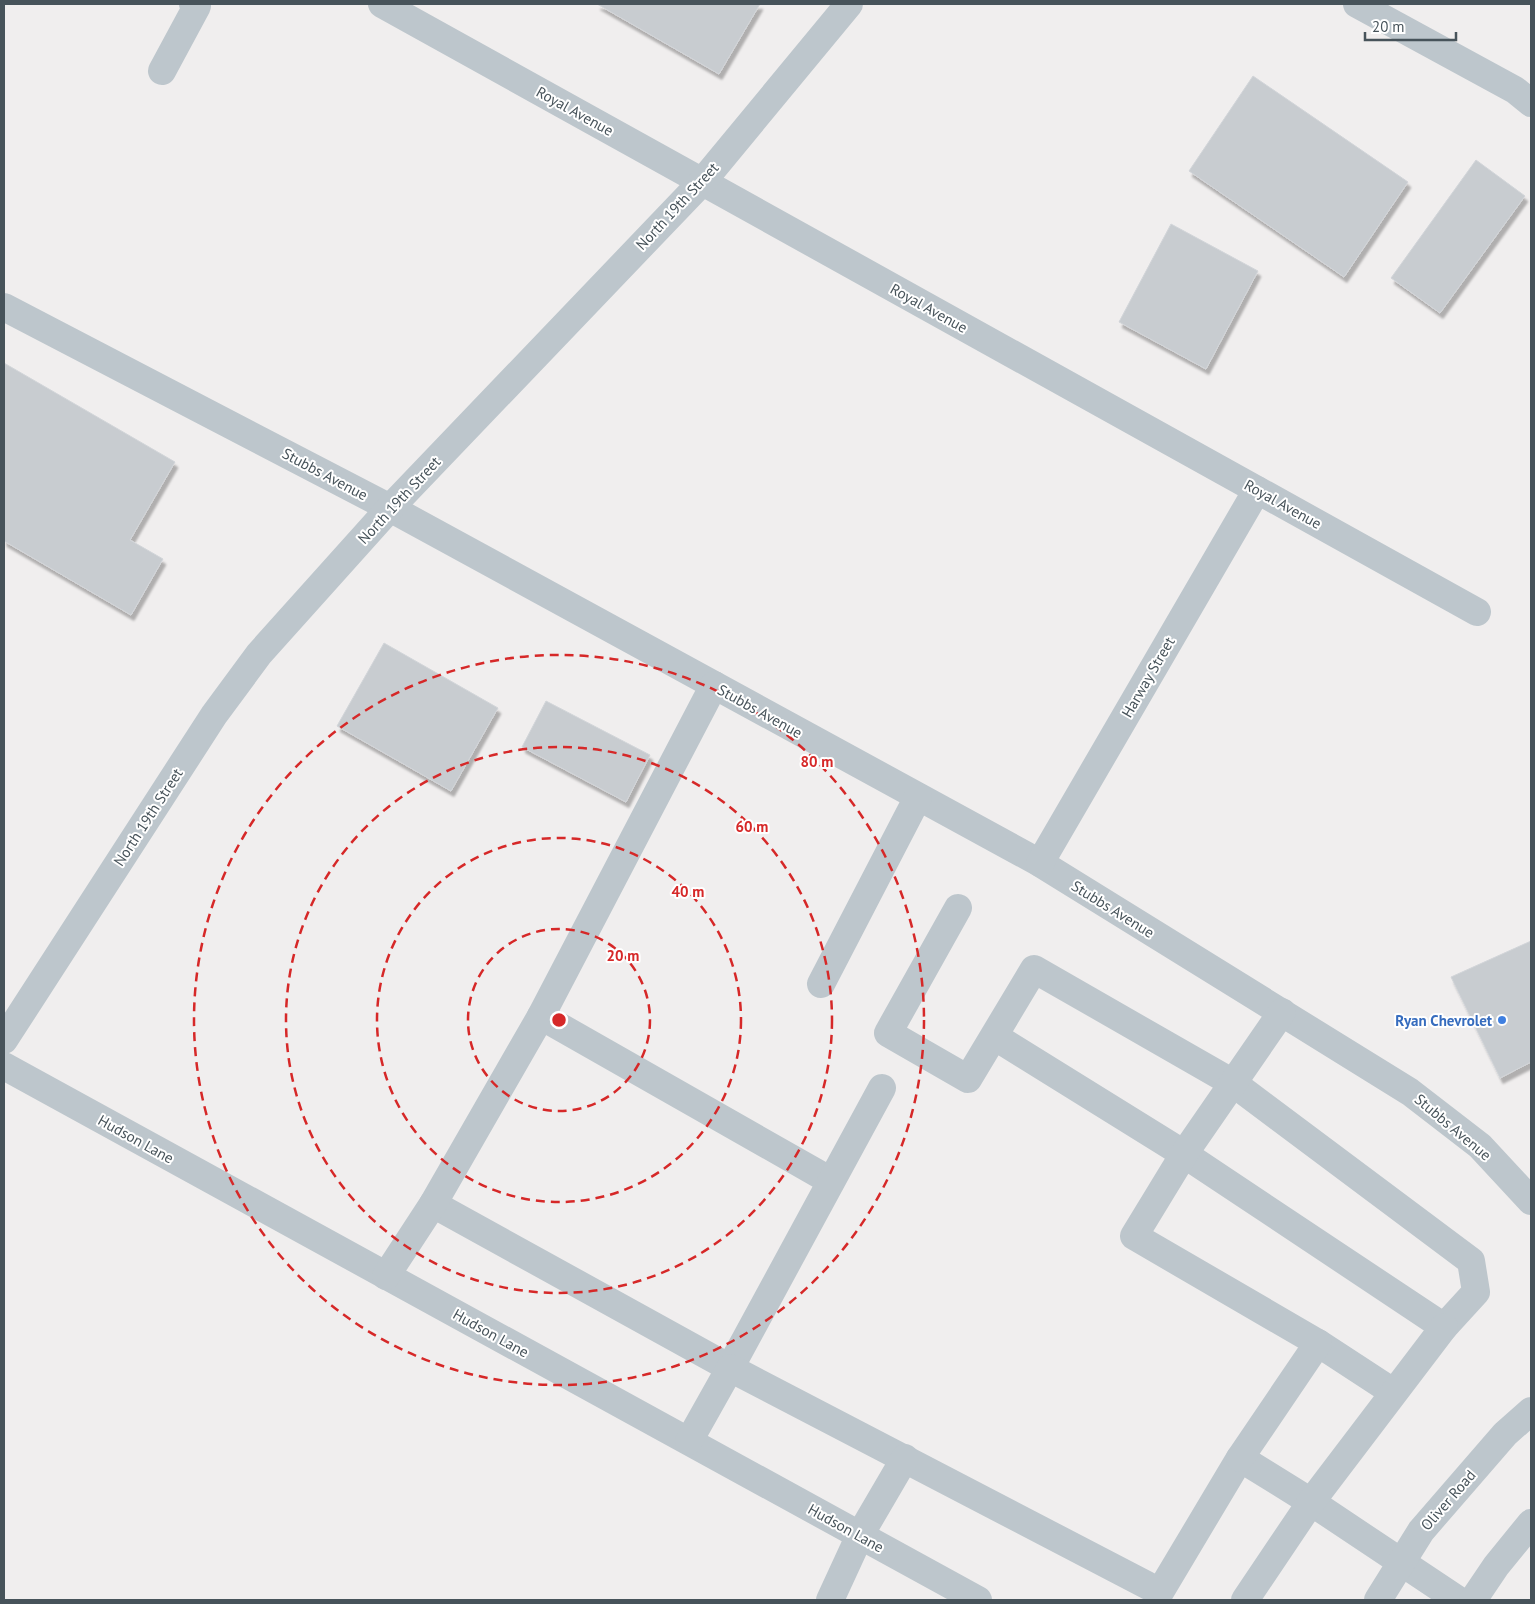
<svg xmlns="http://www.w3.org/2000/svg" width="1535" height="1604" font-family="'PT Sans',sans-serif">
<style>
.building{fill:#c8ccd0;stroke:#d2d5d9;filter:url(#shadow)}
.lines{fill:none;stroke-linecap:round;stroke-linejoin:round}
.minor{stroke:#bdc6cc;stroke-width:28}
.ring{fill:none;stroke:#d62828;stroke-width:2.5;stroke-dasharray:9 6}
.shop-dot{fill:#3f7fe0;stroke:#fff;stroke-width:2}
.labels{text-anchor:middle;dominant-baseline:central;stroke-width:4;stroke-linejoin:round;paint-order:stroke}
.street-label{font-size:15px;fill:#47535a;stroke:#fff}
.shop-label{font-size:15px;font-weight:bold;fill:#366cbe;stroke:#fff;text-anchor:end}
.centre{fill:#d62828;stroke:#fff;stroke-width:2.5}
.ring-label{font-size:15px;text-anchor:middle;font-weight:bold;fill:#d62828;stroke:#fff;stroke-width:4;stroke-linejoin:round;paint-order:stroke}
</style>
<defs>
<filter id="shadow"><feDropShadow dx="3" dy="5.5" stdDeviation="1" flood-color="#0004"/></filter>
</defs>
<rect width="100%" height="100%" fill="#f0eeee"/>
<!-- building -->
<g class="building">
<path d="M 597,4 L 760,4 L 719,74 Z"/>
<path d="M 1253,76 L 1408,182 L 1344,277 L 1189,171 Z"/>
<path d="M 1476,160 L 1525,196 L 1440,313 L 1391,278 Z"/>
<path d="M 1171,224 L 1258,271 L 1206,369 L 1119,322 Z"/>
<path d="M 4,363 L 175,462 L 130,540 L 163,559 L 131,615 L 4,541 Z"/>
<path d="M 384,643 L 498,708 L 451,791 L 337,726 Z"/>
<path d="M 546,701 L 650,755 L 626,802 L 522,747 Z"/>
<path d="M 1531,941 L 1531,1062 L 1500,1078 L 1451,977 Z"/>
</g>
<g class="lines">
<!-- minor -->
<g class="minor">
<path d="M 382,4 L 1477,612"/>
<path d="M 1357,4 L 1515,90 L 1531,103"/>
<path d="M 162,71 L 197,6 L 193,4"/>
<path d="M 4,307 L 390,508 L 1040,863 L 1410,1092 L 1480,1146 L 1531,1201"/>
<path d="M 1040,863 L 1257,490"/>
<path d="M 958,908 L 888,1033 L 968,1079 L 1034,969 L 1233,1083 L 1471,1261 L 1476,1292 L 1444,1327 L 1184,1154 L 994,1036"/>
<path d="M 821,984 L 918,797"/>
<path d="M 541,1016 L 831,1181"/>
<path d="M 4,1040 L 214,715 L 259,654 L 390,508 L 702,182 L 849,4"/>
<path d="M 4,1066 L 978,1600"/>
<path d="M 433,1204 L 730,1368 L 882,1088"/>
<path d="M 386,1276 L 433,1204 L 541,1016 L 714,685"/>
<path d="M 1318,1343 L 1393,1392"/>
<path d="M 689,1441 L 730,1368 L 1160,1592 L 1240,1458 L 1311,1502 L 1458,1600"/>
<path d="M 1240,1458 L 1318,1343 L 1134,1236 L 1184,1154 L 1282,1012"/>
<path d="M 830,1600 L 860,1535 L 905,1458"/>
<path d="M 1245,1600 L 1311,1502 L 1444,1327"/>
<path d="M 1378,1600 L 1421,1531 L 1505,1434 L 1531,1411"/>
<path d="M 1473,1600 L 1496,1566 L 1531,1523"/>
</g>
</g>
<!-- distance rings -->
<g class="ring">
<circle cx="559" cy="1020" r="91"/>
<circle cx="559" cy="1020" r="182"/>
<circle cx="559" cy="1020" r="273"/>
<circle cx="559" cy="1020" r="365"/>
</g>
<!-- markers -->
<circle class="shop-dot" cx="1502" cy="1020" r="5"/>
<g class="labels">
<!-- street labels -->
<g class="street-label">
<text transform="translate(575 111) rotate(29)">Royal Avenue</text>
<text transform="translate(677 206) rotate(-47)">North 19th Street</text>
<text transform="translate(929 308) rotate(29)">Royal Avenue</text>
<text transform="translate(325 474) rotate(28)">Stubbs Avenue</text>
<text transform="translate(399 500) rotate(-47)">North 19th Street</text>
<text transform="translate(1283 504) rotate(29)">Royal Avenue</text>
<text transform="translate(1148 677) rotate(-60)">Harway Street</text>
<text transform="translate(760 711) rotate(29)">Stubbs Avenue</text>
<text transform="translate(148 817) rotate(-57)">North 19th Street</text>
<text transform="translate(1113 909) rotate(32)">Stubbs Avenue</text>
<text transform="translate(1453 1127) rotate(40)">Stubbs Avenue</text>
<text transform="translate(136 1139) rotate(29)">Hudson Lane</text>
<text transform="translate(491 1333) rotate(29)">Hudson Lane</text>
<text transform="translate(1448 1500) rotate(-49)">Oliver Road</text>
<text transform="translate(846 1528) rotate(29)">Hudson Lane</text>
</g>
<!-- shop labels -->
<g class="shop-label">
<text x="1492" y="1020">Ryan Chevrolet</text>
</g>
</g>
<circle cx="559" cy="1020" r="8" class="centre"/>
<g class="ring-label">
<text x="817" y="767">80 m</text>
<text x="752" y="832">60 m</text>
<text x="688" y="897">40 m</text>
<text x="623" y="961">20 m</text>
</g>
<!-- border -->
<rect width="1535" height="1604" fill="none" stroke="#47535a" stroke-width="10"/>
<!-- scale -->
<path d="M1365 32v8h91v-8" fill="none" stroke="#47535a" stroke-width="2.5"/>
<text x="1372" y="32" font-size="15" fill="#47535a" stroke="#ffffff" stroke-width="4" paint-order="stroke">20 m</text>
</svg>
